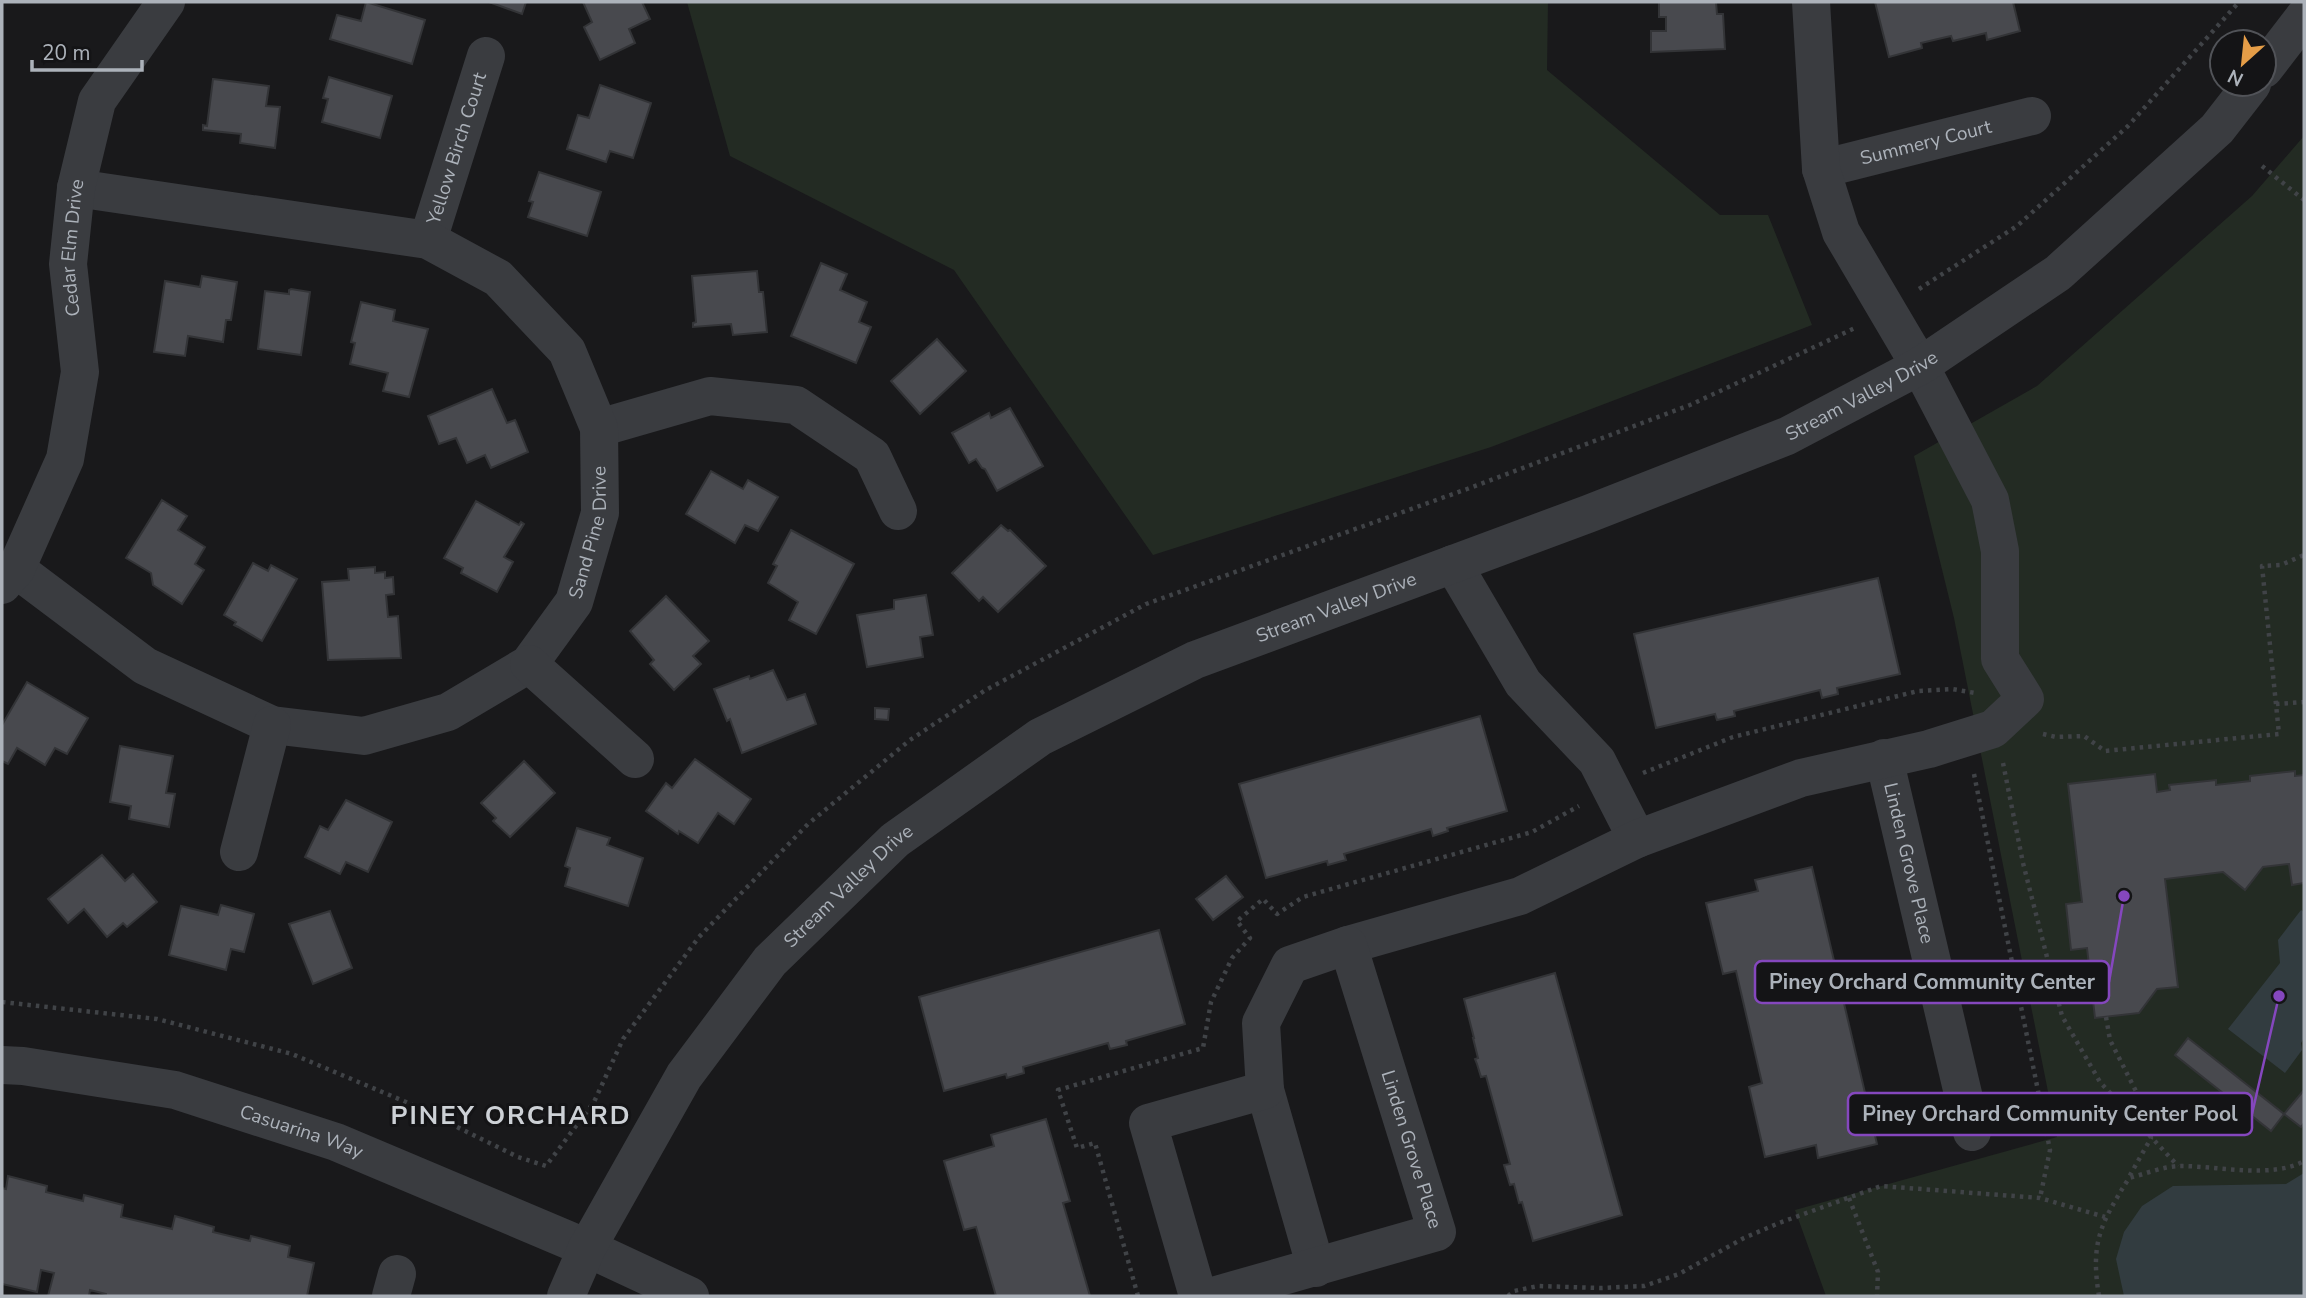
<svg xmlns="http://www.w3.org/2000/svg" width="2306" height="1298" font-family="'Nunito Sans',sans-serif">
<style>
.green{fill:#232b23}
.water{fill:#323c40}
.building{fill:#48494e;stroke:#333437;stroke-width:2}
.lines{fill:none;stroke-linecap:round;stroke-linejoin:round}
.path{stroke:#404347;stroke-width:4.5;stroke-dasharray:3.5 5;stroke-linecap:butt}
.minor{stroke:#3a3c40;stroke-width:38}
.labels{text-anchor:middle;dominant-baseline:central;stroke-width:6;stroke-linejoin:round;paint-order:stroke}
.street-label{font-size:19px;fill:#acb2ba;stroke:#141416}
.district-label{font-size:26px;font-weight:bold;letter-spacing:2px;fill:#cdd1d6;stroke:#141416}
.leader{fill:none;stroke:#8547be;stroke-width:2.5}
.callout-dot{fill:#8547be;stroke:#141416;stroke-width:2.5}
.callout{fill:#141416;stroke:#8547be;stroke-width:2.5}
.callout-label{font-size:21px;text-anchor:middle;font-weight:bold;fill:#acb2ba}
</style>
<rect width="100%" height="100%" fill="#19191b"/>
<!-- green -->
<g class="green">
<path d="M 687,2 L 1548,2 L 1547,70 L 1720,215 L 1768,215 L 1812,325 L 1491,447 L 1153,555 L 954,270 L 730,156 Z"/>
<path d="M 2304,136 L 2304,1296 L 1826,1296 L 1795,1210 L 2057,1137 L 1954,618 L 1914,456 L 2037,386 L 2252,196 Z"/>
</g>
<!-- water -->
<g class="water">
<path d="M 2301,910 L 2304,912 L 2304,1038 L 2301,1043 L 2302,1050 L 2285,1073 L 2228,1029 L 2280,963 L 2278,940 Z"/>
<path d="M 2304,1173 L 2304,1296 L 2124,1296 L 2116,1259 L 2124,1232 L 2142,1206 L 2173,1186 L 2286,1184 Z"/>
</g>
<!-- building -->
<g class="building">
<path d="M 366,2 L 425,20 L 412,64 L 330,39 L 337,15 L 361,21 Z"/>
<path d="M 489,2 L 526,2 L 522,14 Z"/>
<path d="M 583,2 L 642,2 L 650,19 L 629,29 L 635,43 L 600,60 L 584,27 L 592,22 Z"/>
<path d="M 1659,2 L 1716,2 L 1717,14 L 1723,14 L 1725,49 L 1651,52 L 1651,31 L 1666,31 L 1666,17 L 1659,17 Z"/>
<path d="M 1875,2 L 2013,2 L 2020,31 L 1987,40 L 1986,33 L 1953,41 L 1951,36 L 1921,43 L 1922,48 L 1889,57 Z"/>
<path d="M 329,77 L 392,96 L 380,138 L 322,122 L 328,99 L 323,98 Z"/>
<path d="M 213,79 L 269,86 L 266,106 L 280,107 L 275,148 L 240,143 L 241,134 L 203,130 L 203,125 L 207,126 Z"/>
<path d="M 600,85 L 651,103 L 633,158 L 610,151 L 606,162 L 567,149 L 578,115 L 589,118 Z"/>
<path d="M 539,172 L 601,192 L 587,236 L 528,217 L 533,202 L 529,201 Z"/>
<path d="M 821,263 L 847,274 L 840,290 L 867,302 L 859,322 L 871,327 L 856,363 L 791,336 Z"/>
<path d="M 757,271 L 759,292 L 763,292 L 767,332 L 733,335 L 731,324 L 693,327 L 693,323 L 696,322 L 692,276 Z"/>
<path d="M 202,276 L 237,282 L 231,320 L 226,320 L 223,342 L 188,336 L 185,356 L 154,352 L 165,281 L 200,287 Z"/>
<path d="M 291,289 L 310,292 L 301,355 L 258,349 L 265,291 L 289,294 L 289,290 Z"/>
<path d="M 361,302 L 395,310 L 393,321 L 428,329 L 409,397 L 383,391 L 388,373 L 350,364 L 355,343 L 351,342 Z"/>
<path d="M 937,339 L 966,371 L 920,414 L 891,381 Z"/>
<path d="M 492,389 L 507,423 L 515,420 L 516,422 L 528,452 L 491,468 L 485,455 L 467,463 L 456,438 L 439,444 L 428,416 Z"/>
<path d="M 1010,408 L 1043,466 L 997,491 L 985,469 L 982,468 L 976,459 L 969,463 L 952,433 L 989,413 L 991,418 Z"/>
<path d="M 711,471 L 743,489 L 748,480 L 778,497 L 758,531 L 745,525 L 735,543 L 686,514 Z"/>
<path d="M 162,500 L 187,516 L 178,530 L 205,547 L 195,564 L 204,570 L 182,604 L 153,585 L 151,573 L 126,558 Z"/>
<path d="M 476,501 L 519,525 L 521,522 L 524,524 L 504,557 L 513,562 L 497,592 L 461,573 L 463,568 L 444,558 Z"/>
<path d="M 1001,525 L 1008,531 L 1010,530 L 1046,566 L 998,612 L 983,597 L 979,601 L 952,573 Z"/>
<path d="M 791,530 L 854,564 L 816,634 L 789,620 L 798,602 L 768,583 L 777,566 L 773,564 Z"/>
<path d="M 253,563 L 268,571 L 271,565 L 297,579 L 262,641 L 238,627 L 234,625 L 236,622 L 224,615 Z"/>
<path d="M 375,567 L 375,573 L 385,572 L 385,578 L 393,577 L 394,594 L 386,595 L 388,617 L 398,616 L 401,658 L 328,660 L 322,582 L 349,580 L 348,569 Z"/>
<path d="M 1878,578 L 1900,674 L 1837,688 L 1838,694 L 1822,698 L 1820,690 L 1734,711 L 1735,716 L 1717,720 L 1715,714 L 1656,728 L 1634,634 Z"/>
<path d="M 926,595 L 933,635 L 920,637 L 923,657 L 867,667 L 857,615 L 894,609 L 894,600 Z"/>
<path d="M 666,596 L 709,641 L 693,656 L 701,664 L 674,690 L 650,664 L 654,660 L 630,631 Z"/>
<path d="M 773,670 L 787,700 L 805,694 L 816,724 L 742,753 L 730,719 L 727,721 L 714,689 L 749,676 L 750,679 Z"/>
<path d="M 27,682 L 88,718 L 67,754 L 55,748 L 45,765 L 17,748 L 8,764 L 2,761 L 2,725 Z"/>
<path d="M 875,708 L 889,709 L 888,720 L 875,719 Z"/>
<path d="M 1480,716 L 1507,811 L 1447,828 L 1448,831 L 1433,836 L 1431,829 L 1344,854 L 1346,860 L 1328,865 L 1327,861 L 1266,878 L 1239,784 Z"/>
<path d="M 120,746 L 173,756 L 166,793 L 175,794 L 169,827 L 129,819 L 131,806 L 110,802 Z"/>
<path d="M 695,759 L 751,799 L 734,824 L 718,813 L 698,843 L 679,831 L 678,834 L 646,811 L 666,783 L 672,788 Z"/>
<path d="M 524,761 L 555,793 L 510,837 L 493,821 L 496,818 L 481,803 Z"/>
<path d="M 2295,771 L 2295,776 L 2304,775 L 2304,883 L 2292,885 L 2289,864 L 2263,867 L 2245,890 L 2223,872 L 2165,879 L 2178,987 L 2157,989 L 2139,1013 L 2095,1018 L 2087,948 L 2071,950 L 2066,904 L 2082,902 L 2068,784 L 2155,774 L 2157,792 L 2170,790 L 2169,785 L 2216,780 L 2216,785 L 2250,781 L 2250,776 Z"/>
<path d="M 346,800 L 392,822 L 368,872 L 346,862 L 340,874 L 305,857 L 320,826 L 328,830 Z"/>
<path d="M 577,828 L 610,838 L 607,845 L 643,858 L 628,906 L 565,886 L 570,868 L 565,866 Z"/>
<path d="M 102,855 L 125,881 L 133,874 L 157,902 L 127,927 L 123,923 L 107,937 L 84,909 L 68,923 L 48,899 Z"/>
<path d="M 1812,867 L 1877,1144 L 1818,1158 L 1816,1145 L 1765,1157 L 1749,1087 L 1762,1083 L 1736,971 L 1723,974 L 1706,903 L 1758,891 L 1755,880 Z"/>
<path d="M 1226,876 L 1243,897 L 1213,920 L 1196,899 Z"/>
<path d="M 221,905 L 254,914 L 244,952 L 231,949 L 226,970 L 169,955 L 181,906 L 218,915 Z"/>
<path d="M 330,911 L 352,968 L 313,984 L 289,924 Z"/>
<path d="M 1159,930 L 1185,1024 L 1126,1041 L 1127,1045 L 1110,1049 L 1108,1043 L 1023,1067 L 1024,1073 L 1007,1078 L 1006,1074 L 944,1091 L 919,997 Z"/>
<path d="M 1555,973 L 1622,1215 L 1533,1241 L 1522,1202 L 1519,1203 L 1514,1184 L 1510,1185 L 1509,1182 L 1504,1165 L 1510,1164 L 1486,1076 L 1481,1077 L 1477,1064 L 1475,1059 L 1478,1058 L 1473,1038 L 1474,1038 L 1464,999 Z"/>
<path d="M 2188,1038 L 2284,1114 L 2271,1131 L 2175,1055 Z"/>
<path d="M 2304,1090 L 2304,1123 L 2301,1127 L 2284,1114 Z"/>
<path d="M 1046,1119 L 1070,1201 L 1063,1203 L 1090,1296 L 996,1296 L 976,1227 L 964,1230 L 944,1161 L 994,1146 L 991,1135 Z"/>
<path d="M 8,1176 L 47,1186 L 46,1192 L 83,1201 L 84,1195 L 123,1205 L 121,1217 L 172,1229 L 175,1216 L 214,1227 L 213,1232 L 250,1241 L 251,1236 L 290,1246 L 288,1257 L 314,1263 L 307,1296 L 106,1296 L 106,1294 L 90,1290 L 89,1296 L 48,1296 L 54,1273 L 41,1270 L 37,1292 L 2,1284 L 2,1188 L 6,1189 Z"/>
</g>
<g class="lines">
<!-- path -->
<g class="path">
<path d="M 2262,166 L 2304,200"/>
<path d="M 1919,289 L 2017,226 L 2128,126 L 2239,2"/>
<path d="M 2276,704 L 2304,702"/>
<path d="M 2043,734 L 2056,737 L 2084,736 L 2105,751 L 2279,734 L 2262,566 L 2281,565 L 2304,555"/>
<path d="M 2003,763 L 2023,863 L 2062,1016 L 2100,1082 L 2178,1166"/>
<path d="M 1643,773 L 1733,737 L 1918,691 L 1952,689 L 1975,693"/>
<path d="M 1974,774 L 2050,1150 L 2040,1198"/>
<path d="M 2,1002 L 157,1019 L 292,1054 L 406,1102 L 518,1157 L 546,1166 L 594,1102 L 623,1039 L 699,937 L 808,824 L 910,740 L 984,691 L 1146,604 L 1467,489 L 1690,405 L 1855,328"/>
<path d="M 2106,1017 L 2110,1040 L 2144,1107 L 2151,1138 L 2129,1177"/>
<path d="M 1849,1198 L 1878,1272 L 1877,1296"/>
<path d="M 1138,1296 L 1095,1143 L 1077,1148 L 1058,1090 L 1203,1048 L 1211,1002 L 1232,958 L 1250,938 L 1237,921 L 1263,899 L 1277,914 L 1303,897 L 1532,832 L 1579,806"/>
<path d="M 1508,1296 L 1514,1291 L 1538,1286 L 1600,1288 L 1644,1286 L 1679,1274 L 1744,1238 L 1779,1223 L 1881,1186 L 2040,1198 L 2105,1217"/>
<path d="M 2099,1296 C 2090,1242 2101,1223 2129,1178 C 2145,1174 2164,1166 2181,1166 C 2217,1166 2273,1179 2304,1161"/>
</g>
<!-- minor -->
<g class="minor">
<path d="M 2264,69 L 2304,17"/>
<path id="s1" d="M 1821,169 L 2032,116"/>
<path id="s2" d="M 428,240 L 486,56"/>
<path d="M 599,428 L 710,396 L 796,405 L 872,456 L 898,511"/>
<path d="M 1453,564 L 1523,683 L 1597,761 L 1637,839"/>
<path id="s3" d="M 16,569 L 145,666 L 272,725 L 364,736 L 448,712 L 529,664 L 574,602 L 600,513 L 599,428 L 567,351 L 498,278 L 428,240 L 76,188"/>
<path id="s4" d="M 2,585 L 16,569 L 65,459 L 80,372 L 68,264 L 76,188 L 97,101 L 166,2"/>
<path d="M 529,664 L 635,759"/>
<path id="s5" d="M 1884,758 L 1972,1132"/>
<path d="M 239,852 L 272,725"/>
<path d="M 1348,945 L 1520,896 L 1637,839 L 1801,778 L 1929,749 L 1993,729 L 2025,699 L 2000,659 L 2000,551 L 1990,500 L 1920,366 L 1841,232 L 1821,169 L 1811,2"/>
<path id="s6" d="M 2,1065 L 23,1066 L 175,1090 L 336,1142 L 587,1248 L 690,1296"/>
<path d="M 1265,1090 L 1316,1268"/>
<path d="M 391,1296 L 397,1274"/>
<path id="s7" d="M 566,1296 L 587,1248 L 684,1076 L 770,961 L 895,840 L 1040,737 L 1195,660 L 1588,514 L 1787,436 L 1920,366 L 2058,273 L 2217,129 L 2252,84"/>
<path id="s8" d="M 1198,1296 L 1148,1123 L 1265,1090 L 1261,1023 L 1290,965 L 1348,945 L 1437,1232 L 1213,1296"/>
</g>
</g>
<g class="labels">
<!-- street labels -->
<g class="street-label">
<text stroke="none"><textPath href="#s1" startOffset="108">Summery Court</textPath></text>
<text stroke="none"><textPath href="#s2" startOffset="96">Yellow Birch Court</textPath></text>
<text stroke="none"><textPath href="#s4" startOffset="355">Cedar Elm Drive</textPath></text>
<text stroke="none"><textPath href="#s7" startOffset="1636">Stream Valley Drive</textPath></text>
<text stroke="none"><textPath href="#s3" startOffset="724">Sand Pine Drive</textPath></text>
<text stroke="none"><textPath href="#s7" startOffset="1069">Stream Valley Drive</textPath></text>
<text stroke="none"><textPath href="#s5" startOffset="108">Linden Grove Place</textPath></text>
<text stroke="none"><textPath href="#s7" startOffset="502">Stream Valley Drive</textPath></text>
<text stroke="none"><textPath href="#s6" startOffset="308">Casuarina Way</textPath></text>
<text stroke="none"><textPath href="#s8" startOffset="709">Linden Grove Place</textPath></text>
</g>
<!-- district labels -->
<g class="district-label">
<text x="511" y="1115">PINEY ORCHARD</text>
</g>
</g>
<!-- callouts -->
<path class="leader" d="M2124 896L2109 982M2279 996L2252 1114"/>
<g class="callout-dot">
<circle cx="2124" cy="896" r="7"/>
<circle cx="2279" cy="996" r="7"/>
</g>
<g class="callout">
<rect x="1755" y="961" width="354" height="42" rx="7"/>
<rect x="1848" y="1093" width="404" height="42" rx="7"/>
</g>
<g class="callout-label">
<text x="1932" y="989">Piney Orchard Community Center</text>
<text x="2050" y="1121">Piney Orchard Community Center Pool</text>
</g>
<!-- border -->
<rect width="2306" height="1298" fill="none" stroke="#acb2ba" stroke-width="7"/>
<!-- north arrow -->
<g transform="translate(2243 63) rotate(207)"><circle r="33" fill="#141416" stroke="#515358" stroke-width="2"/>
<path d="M0-5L12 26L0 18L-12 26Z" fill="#e59d47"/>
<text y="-10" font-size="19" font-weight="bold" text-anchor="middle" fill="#acb2ba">N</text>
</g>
<!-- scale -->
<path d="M32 60v10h110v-10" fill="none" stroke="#acb2ba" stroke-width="3.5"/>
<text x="42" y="60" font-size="21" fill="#acb2ba" stroke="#141416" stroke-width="5" paint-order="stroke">20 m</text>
</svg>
